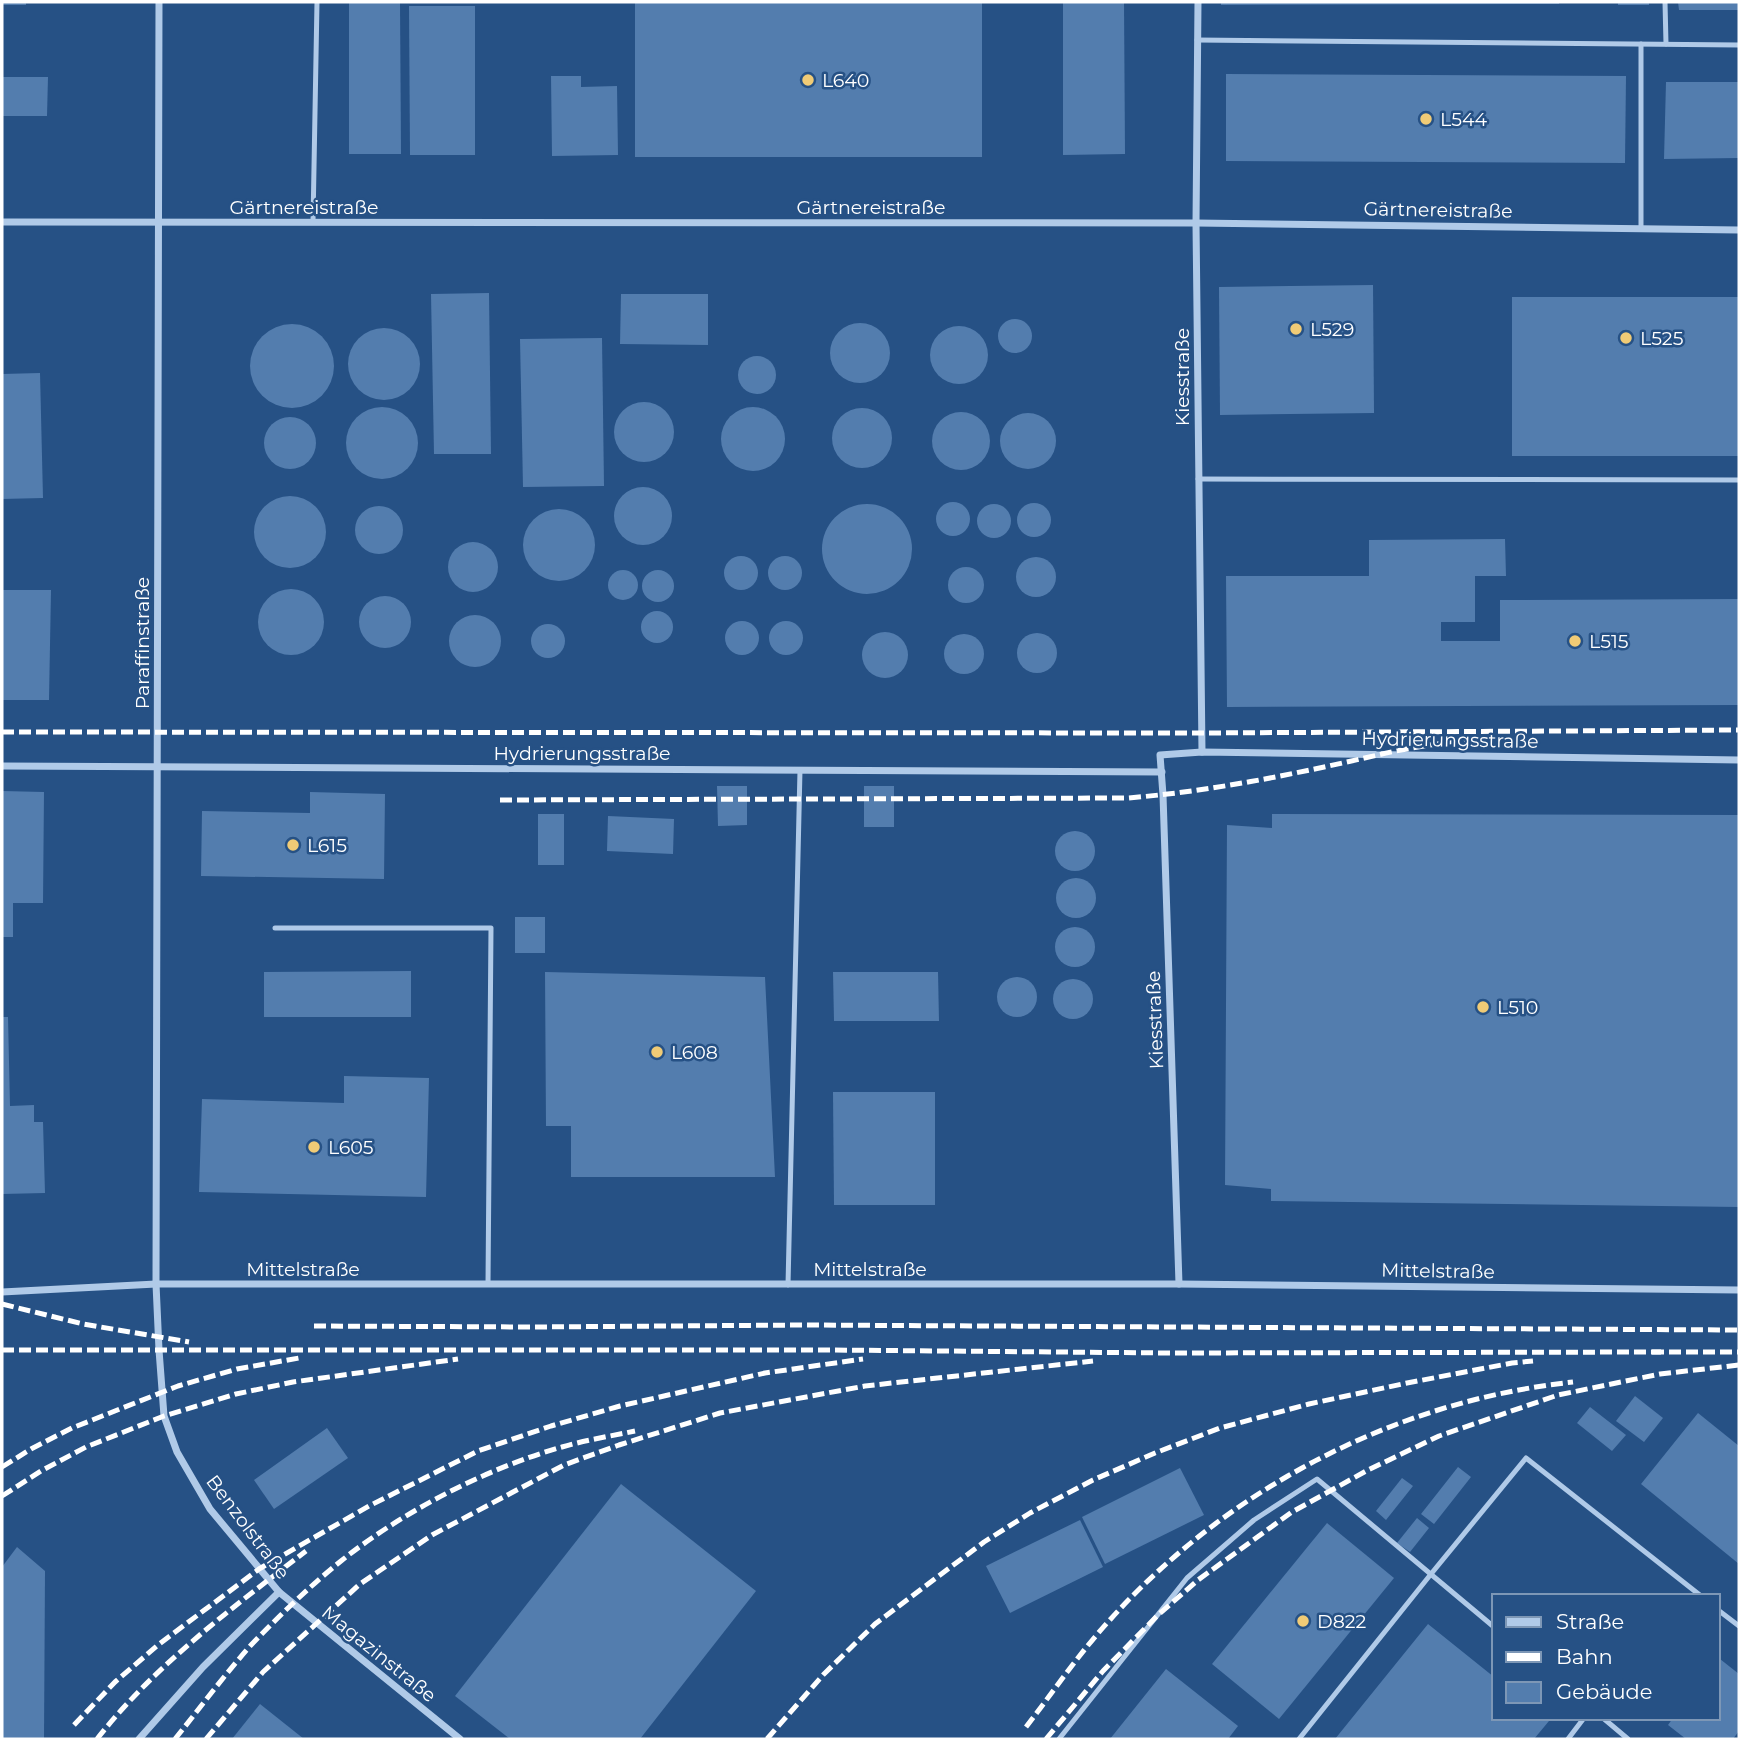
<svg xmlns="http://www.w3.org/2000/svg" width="1741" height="1741" font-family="Montserrat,sans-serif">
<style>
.building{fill:#537dae}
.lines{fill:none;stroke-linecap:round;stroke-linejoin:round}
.lane{stroke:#b0cae8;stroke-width:5}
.street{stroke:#b0cae8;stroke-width:7}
.rail{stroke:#fff;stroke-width:5;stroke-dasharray:12 5;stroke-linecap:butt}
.poi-dot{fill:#f0cb76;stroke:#265185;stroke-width:2.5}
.labels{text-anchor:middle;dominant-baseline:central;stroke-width:5;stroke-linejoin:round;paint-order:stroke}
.poi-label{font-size:19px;fill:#fff;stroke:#265185;text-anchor:start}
.street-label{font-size:19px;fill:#fff;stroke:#265185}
</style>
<rect width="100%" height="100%" fill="#265185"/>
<!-- building -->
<g class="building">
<rect x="2" y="2" width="24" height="3"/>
<path d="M 349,2 L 400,2 L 401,154 L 349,154 Z"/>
<rect x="635" y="2" width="347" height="155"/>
<path d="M 1063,2 L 1124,2 L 1125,154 L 1063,155 Z"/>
<path d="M 1221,2 L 1559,2 L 1559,4 L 1221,5 Z"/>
<rect x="1618" y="2" width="31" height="3"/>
<path d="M 1678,2 L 1739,2 L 1739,10 L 1679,10 Z"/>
<path d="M 409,6 L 475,6 L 475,155 L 410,155 Z"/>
<path d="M 1226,74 L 1626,76 L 1625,163 L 1226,161 Z"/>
<path d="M 551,76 L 581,76 L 581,87 L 617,86 L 618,155 L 552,156 Z"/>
<path d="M 2,77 L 48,77 L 47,116 L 2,116 Z"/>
<path d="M 1666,82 L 1739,82 L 1739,158 L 1664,159 Z"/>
<path d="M 1373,285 L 1374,413 L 1220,415 L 1219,287 Z"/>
<path d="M 489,293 L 491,454 L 434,454 L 431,294 Z"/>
<path d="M 621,294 L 708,294 L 708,345 L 620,344 Z"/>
<rect x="1512" y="297" width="227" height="159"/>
<circle cx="1015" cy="336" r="17"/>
<circle cx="860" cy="353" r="30"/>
<circle cx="292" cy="366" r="42"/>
<circle cx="959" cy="355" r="29"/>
<circle cx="384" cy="364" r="36"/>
<path d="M 602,338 L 604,486 L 523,487 L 520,339 Z"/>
<circle cx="757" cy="375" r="19"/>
<path d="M 40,373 L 43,498 L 2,499 L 2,374 Z"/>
<circle cx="644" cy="432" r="30"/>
<circle cx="382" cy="443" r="36"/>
<circle cx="753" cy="439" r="32"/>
<circle cx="862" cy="438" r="30"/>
<circle cx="961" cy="441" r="29"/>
<circle cx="1028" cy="441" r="28"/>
<circle cx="290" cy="443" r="26"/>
<circle cx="643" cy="516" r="29"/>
<circle cx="290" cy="532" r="36"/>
<circle cx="953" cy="519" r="17"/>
<circle cx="1034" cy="520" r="17"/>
<circle cx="994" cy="521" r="17"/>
<circle cx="867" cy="549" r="45"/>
<circle cx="379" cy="530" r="24"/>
<circle cx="559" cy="545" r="36"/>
<path d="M 1505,539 L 1506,576 L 1475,576 L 1475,622 L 1441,622 L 1441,641 L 1500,641 L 1500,600 L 1739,599 L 1739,705 L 1227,707 L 1226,576 L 1369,576 L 1369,540 Z"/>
<circle cx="473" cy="567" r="25"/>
<circle cx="785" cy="573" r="17"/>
<circle cx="741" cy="573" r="17"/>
<circle cx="1036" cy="577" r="20"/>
<circle cx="966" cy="585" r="18"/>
<circle cx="623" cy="585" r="15"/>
<circle cx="658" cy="586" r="16"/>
<circle cx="291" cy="622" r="33"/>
<path d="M 2,590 L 51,590 L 49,700 L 2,700 Z"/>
<circle cx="385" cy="622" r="26"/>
<circle cx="657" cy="627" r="16"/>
<circle cx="475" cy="641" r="26"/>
<circle cx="742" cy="638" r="17"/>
<circle cx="786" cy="638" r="17"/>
<circle cx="548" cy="641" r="17"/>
<circle cx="885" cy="655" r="23"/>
<circle cx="1037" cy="653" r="20"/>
<circle cx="964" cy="654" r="20"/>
<path d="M 717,786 L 747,786 L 747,825 L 718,826 Z"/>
<rect x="864" y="786" width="30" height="41"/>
<path d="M 2,791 L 44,792 L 43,903 L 13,903 L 13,937 L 2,937 Z"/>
<path d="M 310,792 L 385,794 L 384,879 L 201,876 L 202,811 L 310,813 Z"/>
<rect x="538" y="814" width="26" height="51"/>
<path d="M 1272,814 L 1739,815 L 1739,1207 L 1271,1201 L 1271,1189 L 1225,1185 L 1227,825 L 1272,828 Z"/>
<path d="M 608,816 L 674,819 L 673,854 L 607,851 Z"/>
<circle cx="1075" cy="851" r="20"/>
<circle cx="1076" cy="898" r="20"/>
<rect x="515" y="917" width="30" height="36"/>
<circle cx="1075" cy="947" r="20"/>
<path d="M 411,971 L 411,1017 L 264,1017 L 264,972 Z"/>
<path d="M 545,972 L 765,977 L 775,1177 L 571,1177 L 571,1126 L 546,1126 Z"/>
<path d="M 833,972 L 938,972 L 939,1021 L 834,1021 Z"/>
<circle cx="1017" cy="997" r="20"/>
<circle cx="1073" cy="999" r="20"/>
<path d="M 2,1017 L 8,1017 L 10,1106 L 34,1105 L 34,1122 L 43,1122 L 45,1193 L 2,1194 Z"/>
<path d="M 344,1076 L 429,1078 L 426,1197 L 199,1192 L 202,1099 L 344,1103 Z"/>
<path d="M 833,1092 L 935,1092 L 935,1205 L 834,1205 Z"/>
<path d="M 1635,1396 L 1663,1418 L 1644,1442 L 1616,1421 Z"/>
<path d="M 1590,1407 L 1626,1435 L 1612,1451 L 1577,1423 Z"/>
<path d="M 1698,1413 L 1739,1446 L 1739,1564 L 1641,1484 Z"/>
<path d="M 327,1428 L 348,1458 L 274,1509 L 254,1480 Z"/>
<path d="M 1458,1467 L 1471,1477 L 1434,1524 L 1421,1514 Z"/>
<path d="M 1180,1468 L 1204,1515 L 1105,1564 L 1082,1517 Z"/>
<path d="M 1402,1478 L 1413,1486 L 1386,1520 L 1376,1511 Z"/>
<path d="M 621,1484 L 756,1591 L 640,1739 L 510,1739 L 455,1696 Z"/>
<path d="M 1417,1518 L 1429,1528 L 1410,1552 L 1397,1543 Z"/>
<path d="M 1080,1520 L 1103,1567 L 1010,1613 L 986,1566 Z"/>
<path d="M 1327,1523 L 1394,1578 L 1279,1719 L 1212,1664 Z"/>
<path d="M 17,1547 L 45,1571 L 44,1739 L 2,1739 L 2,1567 Z"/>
<path d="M 1428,1624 L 1494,1677 L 1494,1718 L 1545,1718 L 1549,1721 L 1534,1739 L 1335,1739 Z"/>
<path d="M 1720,1659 L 1739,1674 L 1739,1731 L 1733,1739 L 1686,1739 L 1668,1725 L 1673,1718 L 1718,1718 L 1718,1661 Z"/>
<path d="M 1166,1669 L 1238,1726 L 1228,1739 L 1110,1739 Z"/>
<path d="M 260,1704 L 304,1739 L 232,1739 Z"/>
</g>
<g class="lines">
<!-- lane -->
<g class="lane">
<path d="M 1665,2 L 1666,44"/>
<path d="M 1197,40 L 1739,45"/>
<path d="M 313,222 L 317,2"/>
<path d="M 1641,228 L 1641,44"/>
<path d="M 1198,479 L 1739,480"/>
<path d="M 275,928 L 491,928 L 488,1284"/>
<path d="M 788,1285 L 800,770"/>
<path d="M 1718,1610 L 1739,1626"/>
<path d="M 1603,1718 L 1628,1739"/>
<path d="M 1059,1739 L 1187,1578 L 1254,1520 L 1317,1479 L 1494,1627"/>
<path d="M 1299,1739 L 1431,1574 L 1526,1458 L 1701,1596"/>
<path d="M 1568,1739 L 1584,1718"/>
</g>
<!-- street -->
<g class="street">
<path d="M 159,2 L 156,1284 L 159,1350 L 164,1416 L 177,1452 L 210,1509 L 279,1592 L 460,1739"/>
<path d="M 1198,2 L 1196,223 L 1202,752"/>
<path d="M 2,222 L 1196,223 L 1739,230"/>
<path d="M 2,766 L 1162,772"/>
<path d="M 1179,1284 L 1163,795 L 1160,755 L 1202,752 L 1739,760"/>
<path d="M 2,1292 L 156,1284 L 1179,1284 L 1739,1290"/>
<path d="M 139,1739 L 203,1667 L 279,1592"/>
</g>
<!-- rail -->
<g class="rail">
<path d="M 2,732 L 1200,733 L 1739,730"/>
<path d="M 500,800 L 1128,798 C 1213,791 1295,774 1378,755 C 1407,748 1438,744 1468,739"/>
<path d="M 2,1304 L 83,1324 L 189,1342"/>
<path d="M 314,1326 L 532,1327 L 803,1325 L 1739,1330"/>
<path d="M 2,1350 L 831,1350 L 1170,1353 L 1661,1352"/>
<path d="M 1652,1352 L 1739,1352"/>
<path d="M 2,1467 L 31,1449 L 72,1428 L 178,1386 L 237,1369 L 299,1358"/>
<path d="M 2,1496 L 41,1471 L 86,1447 L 164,1416 L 236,1394 L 293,1382 L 458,1359"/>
<path d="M 74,1725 L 115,1682 L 158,1645 L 259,1569 L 369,1506 L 478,1451 L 551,1426 L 620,1406 L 765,1373 L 863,1359"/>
<path d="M 1026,1727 C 1053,1692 1078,1655 1108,1622 C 1227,1489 1395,1401 1573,1382"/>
<path d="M 97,1739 C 155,1665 232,1608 306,1551"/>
<path d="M 175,1739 C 200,1708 225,1674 252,1644 C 280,1615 310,1586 341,1561 C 402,1512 487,1468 562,1447 C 586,1440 611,1436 635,1431"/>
<path d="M 206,1739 L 263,1672 L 360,1584 L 432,1535 L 564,1465 L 619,1445 L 720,1413 L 865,1386 L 1093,1361"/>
<path d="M 767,1739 L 823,1675 L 875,1624 L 984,1542 L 1030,1513 L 1093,1480 L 1155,1453 L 1220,1428 L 1309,1404 L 1407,1383 L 1512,1363 L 1533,1361"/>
<path d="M 1046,1739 L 1103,1671 L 1158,1615 L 1198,1580 L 1292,1512 L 1368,1470 L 1439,1436 L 1558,1395 L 1660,1374 L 1739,1365"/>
</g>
</g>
<!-- markers -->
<g class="poi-dot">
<circle cx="808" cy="80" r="7"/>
<circle cx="1426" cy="119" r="7"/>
<circle cx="1296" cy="329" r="7"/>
<circle cx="1626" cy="338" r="7"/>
<circle cx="1575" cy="641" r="7"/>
<circle cx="293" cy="845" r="7"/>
<circle cx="1483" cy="1007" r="7"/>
<circle cx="657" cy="1052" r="7"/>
<circle cx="314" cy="1147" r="7"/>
<circle cx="1303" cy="1621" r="7"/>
</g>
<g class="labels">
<!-- poi labels -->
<g class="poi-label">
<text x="822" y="80">L640</text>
<text x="1440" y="119">L544</text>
<text x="1310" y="329">L529</text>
<text x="1640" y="338">L525</text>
<text x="1589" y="641">L515</text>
<text x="307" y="845">L615</text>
<text x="1497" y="1007">L510</text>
<text x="671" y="1052">L608</text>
<text x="328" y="1147">L605</text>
<text x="1317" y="1621">D822</text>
</g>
<!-- street labels -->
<g class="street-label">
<text x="304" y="207">Gärtnereistraße</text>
<text x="871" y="207">Gärtnereistraße</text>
<text transform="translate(1438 210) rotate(1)">Gärtnereistraße</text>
<text transform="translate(1182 377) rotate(-90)">Kiesstraße</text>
<text transform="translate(142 643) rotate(-90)">Paraffinstraße</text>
<text transform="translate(1450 740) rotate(1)">Hydrierungsstraße</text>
<text x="582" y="753">Hydrierungsstraße</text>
<text transform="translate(1155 1020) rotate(-92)">Kiesstraße</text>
<text x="303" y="1269">Mittelstraße</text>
<text x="870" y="1269">Mittelstraße</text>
<text transform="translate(1438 1271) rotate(1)">Mittelstraße</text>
<text transform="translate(248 1527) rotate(53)">Benzolstraße</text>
<text transform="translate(379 1654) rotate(39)">Magazinstraße</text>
</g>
</g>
<!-- border -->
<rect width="1741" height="1741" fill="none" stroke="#ffffff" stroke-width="7"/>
<!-- legend -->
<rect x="1492" y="1594" width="228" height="126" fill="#265185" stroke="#7d97b6" stroke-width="2"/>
<rect x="1506" y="1617" width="35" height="10" fill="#b0cae8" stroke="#7d97b6" stroke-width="2"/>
<text x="1556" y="1629" font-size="21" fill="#ffffff">Straße</text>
<rect x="1506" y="1652" width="35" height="10" fill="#ffffff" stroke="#7d97b6" stroke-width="2"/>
<text x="1556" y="1664" font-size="21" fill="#ffffff">Bahn</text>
<rect x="1506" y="1682" width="35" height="21" fill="#537dae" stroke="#7d97b6" stroke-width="2"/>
<text x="1556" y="1699" font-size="21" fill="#ffffff">Gebäude</text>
</svg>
